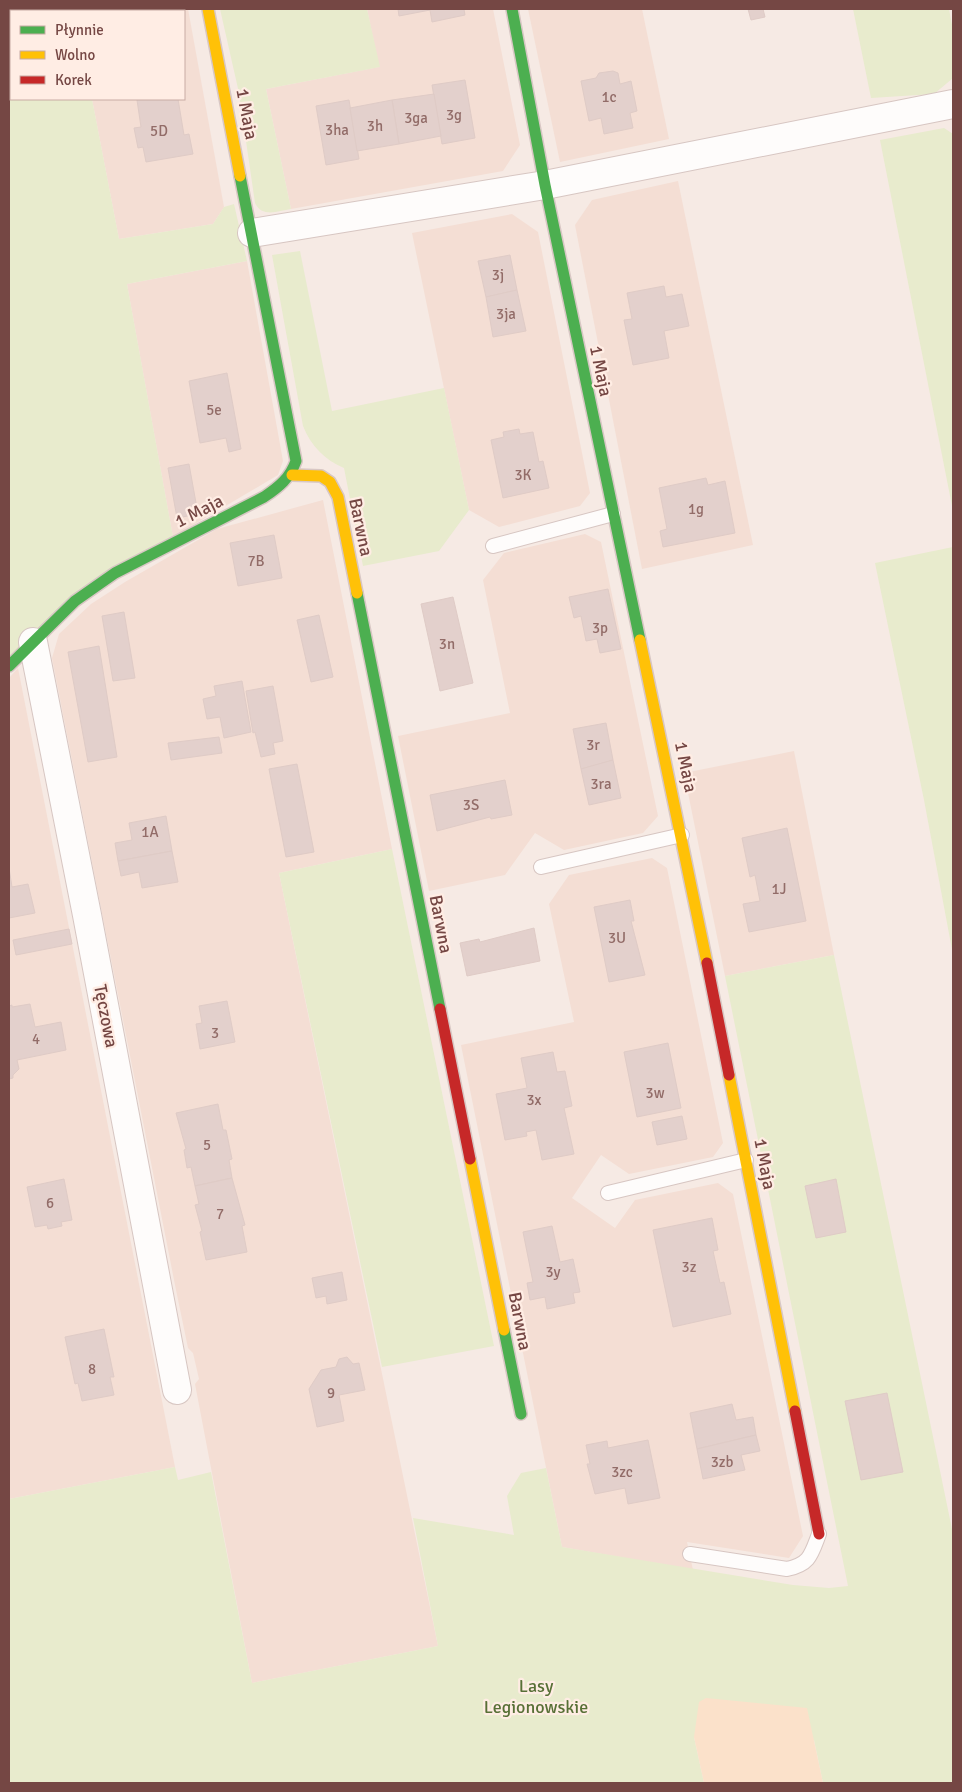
<svg xmlns="http://www.w3.org/2000/svg" width="962" height="1792" font-family="Signika,sans-serif">
<style>
.residential{fill:#f4ded4}
.green{fill:#e8ebcd}
.sand{fill:#fbe1ca}
.building{fill:#e3d0cc;stroke:#dfcbc6}
.lines{fill:none;stroke-linecap:round;stroke-linejoin:round}
.lane-casing{stroke:#d7c6c2;stroke-width:16}
.street-casing{stroke:#d7c6c2;stroke-width:30}
.fast-casing{stroke:#d8c7c4;stroke-width:14}
.slow-casing{stroke:#d8c7c4;stroke-width:14}
.jam-casing{stroke:#d8c7c4;stroke-width:14}
.lane{stroke:#fefcfb;stroke-width:14}
.street{stroke:#fefcfb;stroke-width:28}
.fast{stroke:#4caf50;stroke-width:11}
.slow{stroke:#ffc107;stroke-width:11}
.jam{stroke:#c62828;stroke-width:11}
.labels{text-anchor:middle;dominant-baseline:central;stroke-width:4.5;stroke-linejoin:round;paint-order:stroke}
.number-label{font-size:15px;fill:#926c68}
.street-label{font-size:18px;fill:#754744;stroke:#ffede4}
.park-label{font-size:18px;fill:#587036;stroke:#ffede4}
</style>
<rect width="100%" height="100%" fill="#f6eae4"/>
<!-- residential -->
<g class="residential">
<path d="M 75,9 L 188,9 L 224,207 L 213,224 L 119,239 L 92,99 L 184,99 L 184,11 L 76,11 Z"/>
<path d="M 367,9 L 493,9 L 520,145 L 503,171 L 291,209 L 266,89 L 379,67 Z"/>
<path d="M 528,9 L 642,9 L 669,139 L 560,162 Z"/>
<path d="M 678,181 L 753,545 L 642,569 L 575,225 L 592,200 Z"/>
<path d="M 512,214 L 538,232 L 590,493 L 580,506 L 499,527 L 469,510 L 412,233 Z"/>
<path d="M 247,261 L 283,461 L 278,475 L 173,537 L 127,284 Z"/>
<path d="M 323,500 L 392,849 L 279,873 L 438,1646 L 252,1683 L 195,1384 L 199,1379 L 193,1353 L 188,1348 L 175,1285 L 52,658 L 59,634 L 91,604 L 125,582 L 217,529 Z"/>
<path d="M 585,534 L 601,542 L 658,816 L 643,833 L 564,850 L 535,833 L 505,875 L 429,891 L 398,736 L 510,713 L 483,580 L 504,553 Z"/>
<path d="M 18,668 L 175,1467 L 9,1499 L 9,678 Z"/>
<path d="M 794,751 L 834,955 L 725,976 L 684,773 Z"/>
<path d="M 652,858 L 667,868 L 723,1143 L 713,1157 L 629,1174 L 601,1155 L 572,1198 L 615,1228 L 635,1200 L 718,1183 L 733,1194 L 803,1536 L 789,1558 L 687,1542 L 693,1570 L 562,1547 L 461,1045 L 574,1022 L 549,904 L 569,875 Z"/>
</g>
<!-- green -->
<g class="green">
<path d="M 9,9 L 75,9 L 76,11 L 11,11 L 11,99 L 92,99 L 119,239 L 213,224 L 224,207 L 234,204 L 247,261 L 127,284 L 173,537 L 9,658 Z"/>
<path d="M 220,9 L 367,9 L 380,67 L 266,89 L 291,209 C 278,211 262,218 255,203 L 239,93 Z"/>
<path d="M 853,9 L 949,9 L 953,30 L 953,78 L 934,94 L 871,98 Z"/>
<path d="M 944,128 L 953,134 L 953,511 L 880,140 Z"/>
<path d="M 300,251 L 332,411 L 444,388 L 469,510 L 439,551 L 363,566 L 344,468 C 325,460 311,446 303,426 L 272,255 Z"/>
<path d="M 953,547 L 953,955 L 924,800 L 875,563 Z"/>
<path d="M 392,849 L 494,1346 L 382,1367 L 279,873 Z"/>
<path d="M 834,955 L 953,1534 L 953,1783 L 823,1783 L 814,1740 L 694,1737 L 704,1783 L 9,1783 L 9,1499 L 175,1467 L 178,1480 L 211,1472 L 252,1683 L 438,1646 L 413,1518 L 514,1535 L 507,1496 L 521,1473 L 546,1468 L 562,1547 L 793,1585 L 829,1588 L 848,1586 L 725,976 Z"/>
</g>
<!-- sand -->
<path class="sand" d="M 706,1698 L 807,1708 L 823,1783 L 704,1783 L 694,1737 L 699,1702 Z"/>
<!-- building -->
<g class="building">
<path d="M 398,9 L 464,9 L 465,15 L 432,22 L 430,10 L 399,16 Z"/>
<path d="M 748,9 L 763,9 L 765,17 L 751,20 Z"/>
<path d="M 613,71 L 618,73 L 620,84 L 631,81 L 637,111 L 630,113 L 633,128 L 604,134 L 601,118 L 589,121 L 581,81 L 596,78 L 599,73 Z"/>
<path d="M 465,80 L 475,138 L 442,144 L 432,85 Z"/>
<path d="M 434,94 L 441,136 L 399,144 L 392,100 Z"/>
<path d="M 140,99 L 178,99 L 184,135 L 189,134 L 193,154 L 146,162 L 143,147 L 138,148 L 134,128 L 141,127 L 137,100 Z"/>
<path d="M 349,100 L 359,159 L 326,165 L 316,106 Z"/>
<path d="M 392,100 L 399,144 L 357,151 L 350,108 Z"/>
<path d="M 510,255 L 517,290 L 486,297 L 478,261 Z"/>
<path d="M 664,286 L 666,297 L 682,294 L 689,326 L 664,331 L 669,358 L 633,365 L 624,320 L 632,319 L 627,293 Z"/>
<path d="M 517,290 L 526,331 L 493,337 L 486,297 Z"/>
<path d="M 227,373 L 241,449 L 229,452 L 226,438 L 200,443 L 189,381 Z"/>
<path d="M 519,429 L 520,434 L 533,432 L 539,462 L 543,461 L 549,488 L 503,498 L 491,440 L 504,437 L 503,432 Z"/>
<path d="M 189,464 L 198,514 L 177,518 L 168,468 Z"/>
<path d="M 706,478 L 708,485 L 725,481 L 735,533 L 663,547 L 660,531 L 667,529 L 659,488 Z"/>
<path d="M 274,535 L 282,578 L 238,586 L 230,543 Z"/>
<path d="M 608,589 L 621,649 L 600,653 L 597,639 L 586,641 L 581,616 L 574,618 L 569,597 Z"/>
<path d="M 453,597 L 473,683 L 440,691 L 421,604 Z"/>
<path d="M 124,612 L 135,678 L 113,681 L 102,616 Z"/>
<path d="M 319,615 L 333,677 L 311,682 L 297,620 Z"/>
<path d="M 99,646 L 117,757 L 88,762 L 68,652 Z"/>
<path d="M 242,681 L 251,732 L 224,738 L 220,717 L 207,719 L 203,699 L 216,696 L 214,686 Z"/>
<path d="M 273,686 L 283,741 L 273,743 L 275,754 L 261,757 L 255,732 L 253,733 L 246,691 Z"/>
<path d="M 606,723 L 613,760 L 581,769 L 573,729 Z"/>
<path d="M 219,737 L 222,753 L 171,760 L 168,743 Z"/>
<path d="M 613,760 L 621,798 L 589,805 L 581,769 Z"/>
<path d="M 297,764 L 314,852 L 286,857 L 269,769 Z"/>
<path d="M 505,780 L 512,815 L 491,819 L 490,817 L 437,831 L 430,795 Z"/>
<path d="M 166,816 L 172,851 L 118,861 L 115,843 L 132,840 L 129,823 Z"/>
<path d="M 787,828 L 806,921 L 749,932 L 743,904 L 760,901 L 755,875 L 750,877 L 742,838 Z"/>
<path d="M 172,851 L 178,882 L 142,888 L 139,872 L 121,876 L 118,861 Z"/>
<path d="M 9,868 L 12,887 L 28,884 L 35,913 L 9,918 Z"/>
<path d="M 630,900 L 634,921 L 631,921 L 645,975 L 609,982 L 594,907 Z"/>
<path d="M 534,928 L 540,961 L 467,976 L 460,943 L 479,939 L 480,942 Z"/>
<path d="M 69,929 L 72,944 L 16,955 L 13,940 Z"/>
<path d="M 227,1001 L 235,1042 L 200,1049 L 196,1024 L 202,1023 L 199,1006 Z"/>
<path d="M 30,1004 L 35,1027 L 61,1022 L 66,1050 L 17,1060 L 19,1069 L 13,1075 L 13,1078 L 9,1079 L 9,1006 L 12,1005 L 12,1007 Z"/>
<path d="M 668,1043 L 681,1108 L 637,1117 L 624,1052 Z"/>
<path d="M 553,1052 L 557,1072 L 565,1071 L 572,1106 L 564,1108 L 574,1154 L 542,1160 L 536,1130 L 526,1132 L 527,1136 L 505,1140 L 496,1094 L 527,1088 L 521,1058 Z"/>
<path d="M 218,1104 L 223,1130 L 226,1130 L 232,1159 L 229,1160 L 232,1178 L 195,1186 L 191,1167 L 187,1168 L 184,1150 L 186,1149 L 176,1113 Z"/>
<path d="M 682,1116 L 687,1139 L 657,1145 L 652,1122 Z"/>
<path d="M 232,1178 L 245,1225 L 242,1226 L 247,1252 L 206,1260 L 200,1232 L 202,1231 L 195,1205 L 199,1204 L 195,1186 Z"/>
<path d="M 64,1179 L 72,1220 L 61,1222 L 62,1226 L 48,1229 L 47,1225 L 35,1227 L 27,1187 Z"/>
<path d="M 836,1179 L 846,1232 L 816,1238 L 805,1186 Z"/>
<path d="M 712,1218 L 718,1250 L 713,1251 L 720,1283 L 724,1282 L 731,1314 L 673,1327 L 653,1230 Z"/>
<path d="M 552,1226 L 560,1262 L 573,1259 L 580,1292 L 573,1293 L 575,1303 L 547,1309 L 545,1297 L 530,1300 L 527,1283 L 533,1282 L 523,1232 Z"/>
<path d="M 342,1272 L 347,1300 L 327,1304 L 326,1296 L 316,1298 L 312,1278 Z"/>
<path d="M 104,1329 L 114,1377 L 110,1377 L 114,1395 L 82,1401 L 78,1383 L 75,1384 L 65,1337 Z"/>
<path d="M 347,1357 L 353,1364 L 359,1363 L 365,1390 L 339,1395 L 344,1421 L 317,1427 L 309,1389 L 321,1370 L 336,1367 L 339,1359 Z"/>
<path d="M 887,1393 L 903,1472 L 861,1480 L 845,1401 Z"/>
<path d="M 732,1404 L 736,1420 L 753,1417 L 756,1435 L 697,1449 L 690,1413 Z"/>
<path d="M 756,1435 L 760,1451 L 741,1455 L 745,1470 L 703,1479 L 697,1449 Z"/>
<path d="M 648,1440 L 660,1498 L 628,1504 L 625,1488 L 595,1494 L 587,1464 L 590,1464 L 586,1445 L 607,1441 L 608,1448 Z"/>
</g>
<g class="lines">
<defs>
<g id="lane">
<path d="M 493,546 L 613,514"/>
<path d="M 541,867 L 682,835"/>
<path d="M 608,1193 L 746,1160"/>
<path d="M 690,1554 L 787,1569 C 810,1564 811,1555 819,1534"/>
</g>
<g id="street">
<path d="M 252,233 L 545,185 L 953,104"/>
<path d="M 33,642 L 87,915 L 177,1390"/>
</g>
<g id="fast">
<path d="M 512,9 L 545,185 L 640,640"/>
<path d="M 357,593 L 440,1009"/>
<path d="M 9,666 L 75,601 L 115,573 L 264,497 C 279,487 290,478 296,461 L 240,176"/>
<path d="M 504,1330 L 521,1414"/>
</g>
<g id="slow">
<path d="M 208,9 L 240,176"/>
<path d="M 292,475 L 321,476 L 330,482 L 338,497 L 357,593"/>
<path d="M 640,640 L 707,963"/>
<path d="M 729,1075 L 795,1411"/>
<path d="M 470,1159 L 504,1330"/>
</g>
<g id="jam">
<path d="M 707,963 L 729,1075"/>
<path d="M 440,1009 L 470,1159"/>
<path d="M 795,1411 L 819,1534"/>
</g>
</defs>
<!-- lane casing -->
<use href="#lane" class="lane-casing"/>
<!-- street casing -->
<use href="#street" class="street-casing"/>
<!-- fast casing -->
<use href="#fast" class="fast-casing"/>
<!-- slow casing -->
<use href="#slow" class="slow-casing"/>
<!-- jam casing -->
<use href="#jam" class="jam-casing"/>
<!-- lane -->
<use href="#lane" class="lane"/>
<!-- street -->
<use href="#street" class="street"/>
<!-- fast -->
<use href="#fast" class="fast"/>
<!-- slow -->
<use href="#slow" class="slow"/>
<!-- jam -->
<use href="#jam" class="jam"/>
</g>
<g class="labels">
<!-- number labels -->
<g class="number-label">
<text x="609" y="97">1c</text>
<text x="454" y="115">3g</text>
<text x="416" y="118">3ga</text>
<text x="375" y="126">3h</text>
<text x="337" y="130">3ha</text>
<text x="159" y="131">5D</text>
<text x="498" y="275">3j</text>
<text x="506" y="314">3ja</text>
<text x="214" y="410">5e</text>
<text x="523" y="475">3K</text>
<text x="696" y="509">1g</text>
<text x="256" y="561">7B</text>
<text x="600" y="628">3p</text>
<text x="447" y="644">3n</text>
<text x="593" y="745">3r</text>
<text x="601" y="784">3ra</text>
<text x="471" y="805">3S</text>
<text x="150" y="832">1A</text>
<text x="779" y="889">1J</text>
<text x="617" y="938">3U</text>
<text x="215" y="1033">3</text>
<text x="36" y="1039">4</text>
<text x="655" y="1093">3w</text>
<text x="534" y="1100">3x</text>
<text x="207" y="1145">5</text>
<text x="50" y="1203">6</text>
<text x="220" y="1214">7</text>
<text x="689" y="1267">3z</text>
<text x="553" y="1272">3y</text>
<text x="92" y="1369">8</text>
<text x="331" y="1393">9</text>
<text x="722" y="1462">3zb</text>
<text x="622" y="1472">3zc</text>
</g>
<!-- street labels -->
<g class="street-label">
<text transform="translate(247 114) rotate(79)">1 Maja</text>
<text transform="translate(601 371) rotate(78)">1 Maja</text>
<text transform="translate(199 511) rotate(-27)">1 Maja</text>
<text transform="translate(361 527) rotate(78)">Barwna</text>
<text transform="translate(686 767) rotate(78)">1 Maja</text>
<text transform="translate(441 924) rotate(79)">Barwna</text>
<text transform="translate(106 1016) rotate(79)">Tęczowa</text>
<text transform="translate(765 1164) rotate(79)">1 Maja</text>
<text transform="translate(520 1321) rotate(79)">Barwna</text>
</g>
<!-- park labels -->
<g class="park-label">
<text x="536" y="1686">Lasy<tspan x="536" dy="21">Legionowskie</tspan></text>
</g>
</g>
<!-- border -->
<rect width="962" height="1792" fill="none" stroke="#754744" stroke-width="20"/>
<!-- legend -->
<rect x="10" y="10" width="175" height="90" fill="#ffede4" stroke="#c8aba4"/>
<rect x="20" y="26" width="25" height="8" fill="#4caf50" stroke="#c8aba4"/>
<text x="55" y="35" font-size="15" fill="#754744">Płynnie</text>
<rect x="20" y="51" width="25" height="8" fill="#ffc107" stroke="#c8aba4"/>
<text x="55" y="60" font-size="15" fill="#754744">Wolno</text>
<rect x="20" y="76" width="25" height="8" fill="#c62828" stroke="#c8aba4"/>
<text x="55" y="85" font-size="15" fill="#754744">Korek</text>
</svg>
